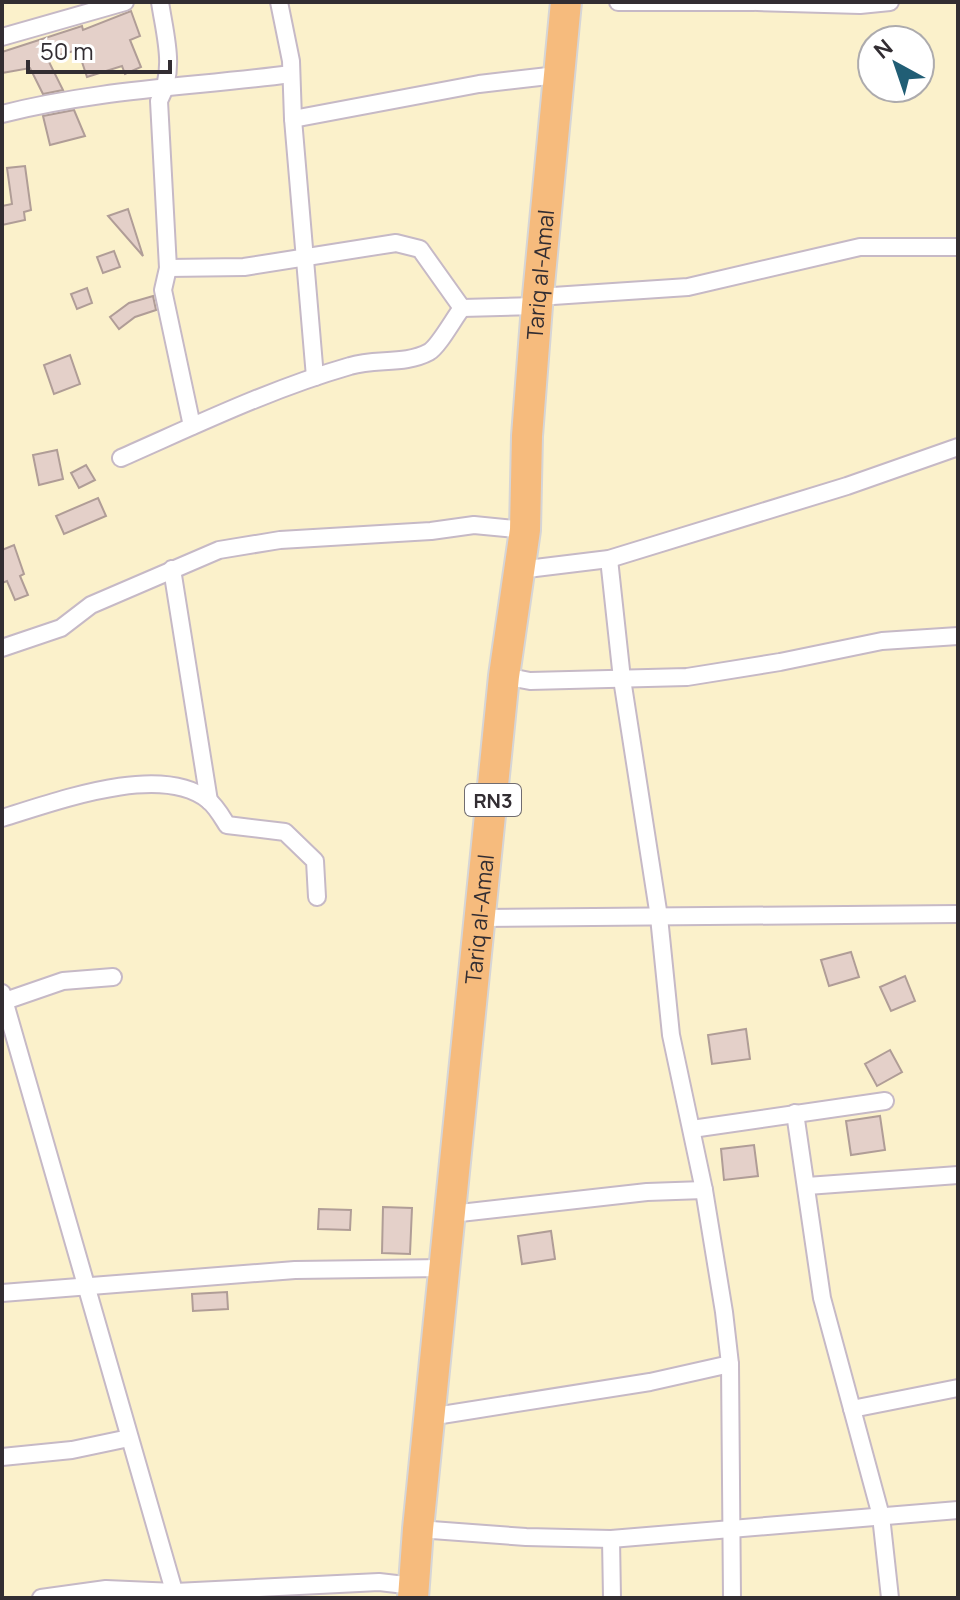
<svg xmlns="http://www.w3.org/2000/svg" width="960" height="1600" font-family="Manrope,sans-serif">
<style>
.sand{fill:#fbf1cb;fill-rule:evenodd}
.building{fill:#e4d0c9;stroke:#b09d97;stroke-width:2}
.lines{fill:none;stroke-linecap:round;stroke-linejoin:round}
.street-casing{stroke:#c6b9c6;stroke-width:20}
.highway-casing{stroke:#d6d5d6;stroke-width:34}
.street{stroke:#fff;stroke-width:16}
.highway{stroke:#f6bb7d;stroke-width:30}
.labels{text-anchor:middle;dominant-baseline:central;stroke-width:6;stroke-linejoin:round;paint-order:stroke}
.shield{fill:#fff;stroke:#706c70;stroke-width:2}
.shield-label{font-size:20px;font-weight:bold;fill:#322d32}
.street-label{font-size:22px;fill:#322d32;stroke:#fff}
</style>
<rect width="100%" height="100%" fill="#fef8fe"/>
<!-- sand -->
<path class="sand" d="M 2,2 L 958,2 L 958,1598 L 2,1598 ZM 872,40 L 920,40 L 920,88 L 872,88 Z"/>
<!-- building -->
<g class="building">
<path d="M 131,11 L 140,36 L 130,40 L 141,67 L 125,74 L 122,66 L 87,77 L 78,50 L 47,58 L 63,90 L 43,94 L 30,68 L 2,73 L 2,52 L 82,26 L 83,30 Z"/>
<path d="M 74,110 L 85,136 L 50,145 L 43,116 Z"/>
<path d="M 25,166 L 31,210 L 24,212 L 25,220 L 2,225 L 2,206 L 12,204 L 7,168 Z"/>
<path d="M 128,209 L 143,256 L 108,216 Z"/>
<path d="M 114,251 L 120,267 L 103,273 L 97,257 Z"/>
<path d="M 87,288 L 92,303 L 77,309 L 71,294 Z"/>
<path d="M 153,296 L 156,310 L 135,317 L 119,329 L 110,317 L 129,303 Z"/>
<path d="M 70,355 L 80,384 L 54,394 L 44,365 Z"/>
<path d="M 57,450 L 63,479 L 39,485 L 33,455 Z"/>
<path d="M 86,465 L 95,480 L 79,488 L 71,473 Z"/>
<path d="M 98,498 L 106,516 L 64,534 L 56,516 Z"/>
<path d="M 14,545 L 24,574 L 20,576 L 28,595 L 15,600 L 7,581 L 2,583 L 2,550 Z"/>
<path d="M 851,952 L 859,977 L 829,986 L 821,960 Z"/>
<path d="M 905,976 L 915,1001 L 891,1011 L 880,987 Z"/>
<path d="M 746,1029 L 750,1059 L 712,1064 L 708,1035 Z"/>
<path d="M 890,1050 L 902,1072 L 877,1086 L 865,1064 Z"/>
<path d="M 880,1116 L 885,1150 L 851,1155 L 846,1121 Z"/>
<path d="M 754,1145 L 758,1176 L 724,1180 L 721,1149 Z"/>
<path d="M 383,1207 L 412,1208 L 410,1254 L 382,1253 Z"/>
<path d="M 319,1209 L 351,1210 L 350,1230 L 318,1229 Z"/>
<path d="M 551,1231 L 555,1259 L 522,1264 L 518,1236 Z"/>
<path d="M 227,1292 L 228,1309 L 193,1311 L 192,1294 Z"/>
</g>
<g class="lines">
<defs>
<g id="street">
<path d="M 160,2 C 165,36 176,69 159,101 L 168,268 L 163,290 L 192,426"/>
<path d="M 279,2 L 291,61 L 293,119 L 315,377"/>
<path d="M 618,2 L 754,2"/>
<path d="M 757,2 L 860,5 L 890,2"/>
<path d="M 2,37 L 125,2"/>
<path d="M 2,114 C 100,89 192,87 291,74"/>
<path d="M 293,119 L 479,84 L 557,75"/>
<path d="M 168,268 L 244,267 L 396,243 L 420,249 L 462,308"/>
<path d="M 538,297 L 688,287 L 860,247 L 958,247"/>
<path d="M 462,308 L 537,306"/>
<path d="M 121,458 C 196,425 270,389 350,366 C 375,358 405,365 429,352 C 439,346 454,318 462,308"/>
<path d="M 609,559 L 622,679 L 659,917 L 671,1035 L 704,1190 L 724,1312 L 730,1364 L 732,1598"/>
<path d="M 172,569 L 209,801"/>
<path d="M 519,570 L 609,559 L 847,486 L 958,447"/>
<path d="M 2,648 L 61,628 L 91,605 L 219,550 L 280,540 L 431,531 L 474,525 L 525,530"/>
<path d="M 504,676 L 530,681 L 687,677 L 780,662 L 882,641 L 958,636"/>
<path d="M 2,818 C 55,802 160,762 208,800 C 216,806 222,817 227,825 L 285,832 L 315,861 L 317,897"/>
<path d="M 479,918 L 958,914"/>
<path d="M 2,993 L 176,1598"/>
<path d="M 5,1001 L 63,981 L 113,977"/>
<path d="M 795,1113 L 822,1298 L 881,1516 L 890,1598"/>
<path d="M 692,1129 L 885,1101"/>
<path d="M 807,1186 L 958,1175"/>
<path d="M 451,1214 L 647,1192 L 704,1190"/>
<path d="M 2,1293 L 295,1270 L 444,1268"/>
<path d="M 852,1409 L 958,1388"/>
<path d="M 429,1417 L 650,1382 L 730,1364"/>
<path d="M 2,1457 L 72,1450 L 129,1438"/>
<path d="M 418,1529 L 526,1537 L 611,1539 L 958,1510"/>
<path d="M 611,1539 L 612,1598"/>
<path d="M 41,1598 L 106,1589 L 175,1592 L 379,1582 L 414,1586"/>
</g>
<g id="highway">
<path id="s1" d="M 413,1598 L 418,1529 L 504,676 L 525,530 L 527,436 L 537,306 L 566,2"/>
</g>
</defs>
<!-- street casing -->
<use href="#street" class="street-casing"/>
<!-- highway casing -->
<use href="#highway" class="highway-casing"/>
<!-- street -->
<use href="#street" class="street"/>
<!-- highway -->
<use href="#highway" class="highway"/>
</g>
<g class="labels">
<!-- shield labels -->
<rect class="shield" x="465" y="784" width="56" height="32" rx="6"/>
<g class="shield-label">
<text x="493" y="800">RN3</text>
</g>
<!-- street labels -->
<g class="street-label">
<text stroke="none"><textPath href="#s1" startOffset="1330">Tariq al-Amal</textPath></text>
<text stroke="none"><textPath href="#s1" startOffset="682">Tariq al-Amal</textPath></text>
</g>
</g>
<!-- border -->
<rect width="960" height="1600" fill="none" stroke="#322d32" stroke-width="8"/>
<!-- north arrow -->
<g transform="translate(896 64) rotate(320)"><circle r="38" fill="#ffffff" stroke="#adabad" stroke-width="2"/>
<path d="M0-6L14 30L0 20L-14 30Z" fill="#215e75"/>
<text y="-12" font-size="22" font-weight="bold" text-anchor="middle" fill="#322d32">N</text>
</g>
<!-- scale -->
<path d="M28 60v12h142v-12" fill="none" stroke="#322d32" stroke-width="4"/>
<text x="40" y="60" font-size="24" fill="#322d32" stroke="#ffffff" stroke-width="6" paint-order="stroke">50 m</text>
</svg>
